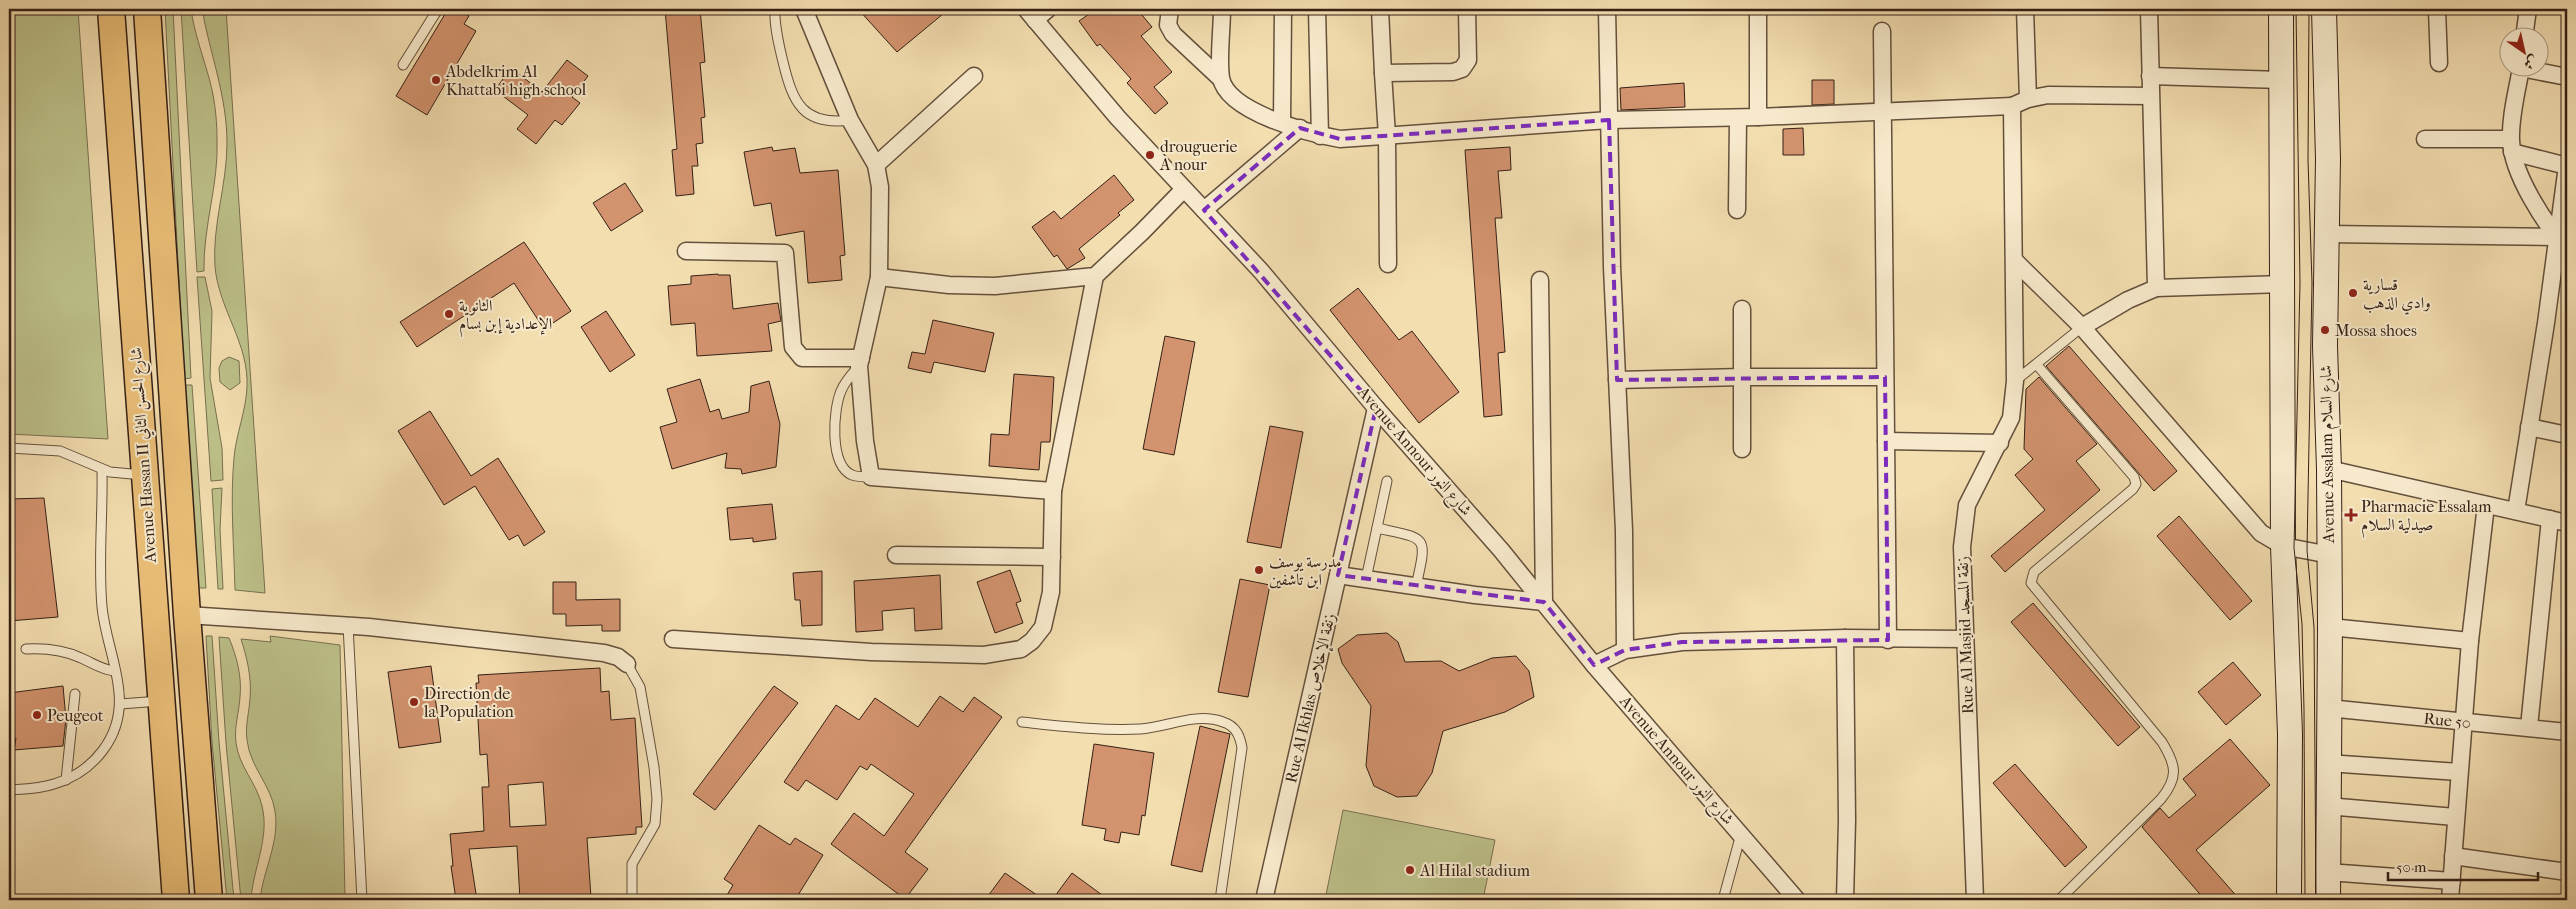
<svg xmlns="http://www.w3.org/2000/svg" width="2576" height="909" font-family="'IM FELL French Canon',Amiri,serif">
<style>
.green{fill:#bdc18a;stroke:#797050}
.building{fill:#d2936e;stroke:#352016;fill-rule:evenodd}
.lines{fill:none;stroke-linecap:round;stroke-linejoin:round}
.service-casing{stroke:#64503c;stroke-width:11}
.minor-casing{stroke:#64503c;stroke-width:19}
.secondary-casing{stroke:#352016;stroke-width:26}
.primary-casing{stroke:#352016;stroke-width:29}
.service{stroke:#f7eacc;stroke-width:9}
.minor{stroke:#f7eacc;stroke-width:16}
.secondary{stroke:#f7eacc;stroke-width:24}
.primary{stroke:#eabf78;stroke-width:26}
.tram{stroke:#352016;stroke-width:1}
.marked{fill:none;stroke:#7b2cbf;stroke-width:4;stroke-dasharray:10 6;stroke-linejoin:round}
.poi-dot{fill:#8f2418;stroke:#f7eacc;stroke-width:2}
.labels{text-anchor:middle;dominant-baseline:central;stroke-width:4;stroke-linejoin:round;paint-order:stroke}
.poi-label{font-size:16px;fill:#352016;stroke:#f7eacc;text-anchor:start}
.street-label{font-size:16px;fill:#352016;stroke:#f7eacc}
</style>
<rect width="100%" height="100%" fill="#f3deb0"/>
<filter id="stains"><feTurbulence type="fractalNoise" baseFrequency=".004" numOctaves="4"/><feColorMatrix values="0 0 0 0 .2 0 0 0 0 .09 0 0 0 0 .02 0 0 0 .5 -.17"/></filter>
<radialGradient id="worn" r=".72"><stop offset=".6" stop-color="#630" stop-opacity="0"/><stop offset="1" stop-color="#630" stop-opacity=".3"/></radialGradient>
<!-- green -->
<g class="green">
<path d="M 9,9 L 78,9 L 108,439 L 9,434 Z"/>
<path d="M 165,9 L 173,9 L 191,378 L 184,379 Z"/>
<path d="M 181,9 L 191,9 C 194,31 201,50 207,71 C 214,93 217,116 217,139 C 219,184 203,226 204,271 L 197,272 Z"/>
<path d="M 202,9 L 226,9 L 265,593 L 235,590 C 234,547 230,501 234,458 C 236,434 246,411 247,387 C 249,343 219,310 215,267 C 212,225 227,185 227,143 C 227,96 210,54 202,9 Z"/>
<path d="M 197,277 L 205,277 L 212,311 L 210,378 L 222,448 L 223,480 L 211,481 Z"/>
<path d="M 229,357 L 239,361 L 240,383 L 230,390 L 220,382 L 219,368 L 222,361 Z"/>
<path d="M 184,385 L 192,385 L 206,588 L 198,588 Z"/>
<path d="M 222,488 L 220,530 L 223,589 L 218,589 L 212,489 Z"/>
<path d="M 206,636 L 212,636 L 219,742 L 234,900 L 227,900 L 212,742 Z"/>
<path d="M 270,636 L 340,645 L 345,900 L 260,900 C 263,870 280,842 275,811 C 271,785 250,767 247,740 C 245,726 249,713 250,699 C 252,678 247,658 241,639 L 271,642 Z"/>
<path d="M 219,637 L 229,638 C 237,657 242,677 240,697 C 239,713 234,727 236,743 C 239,767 257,783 262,806 C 270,838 253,868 251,900 L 241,900 L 226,743 Z"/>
<path d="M 1343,810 L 1495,840 L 1483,900 L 1325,900 Z"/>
</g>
<!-- building -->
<g class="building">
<path d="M 448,9 L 456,9 L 469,16 L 464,24 L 476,31 L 427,115 L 396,96 Z"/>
<path d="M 665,9 L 700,9 L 705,62 L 700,63 L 705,117 L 701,118 L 703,143 L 696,144 L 698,166 L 692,166 L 694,194 L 676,196 L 672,150 L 677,149 Z"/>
<path d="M 858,9 L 949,9 L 897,52 Z"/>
<path d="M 1096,9 L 1137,9 L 1152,27 L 1141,36 L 1172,72 L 1154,87 L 1168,103 L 1155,114 L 1127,83 L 1131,79 L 1100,44 L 1097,46 L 1079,21 Z"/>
<path d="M 567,60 L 588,76 L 572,97 L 580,103 L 562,125 L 555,120 L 536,144 L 517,129 L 528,115 L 495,90 L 511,68 L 542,92 Z"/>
<path d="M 1812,80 L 1834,80 L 1834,104 L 1812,105 Z"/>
<path d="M 1684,83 L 1685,107 L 1621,110 L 1620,88 Z"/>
<path d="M 1803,128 L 1804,155 L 1783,155 L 1783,129 Z"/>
<path d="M 772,147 L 773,151 L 795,148 L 800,173 L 838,170 L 845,255 L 840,256 L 842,280 L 808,283 L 804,231 L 776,236 L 771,203 L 754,206 L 744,152 Z"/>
<path d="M 1510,147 L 1511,170 L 1498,171 L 1502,218 L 1495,218 L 1505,352 L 1498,353 L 1502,415 L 1484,417 L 1465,150 Z"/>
<path d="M 1114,175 L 1134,200 L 1118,213 L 1120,215 L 1079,249 L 1085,258 L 1067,269 L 1057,255 L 1054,257 L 1032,227 L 1054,211 L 1061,219 Z"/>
<path d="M 625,183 L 643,211 L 611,231 L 593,203 Z"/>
<path d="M 524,242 L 571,311 L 544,329 L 514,283 L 417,347 L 400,322 Z"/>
<path d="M 718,274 L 718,275 L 730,275 L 733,309 L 778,303 L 781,321 L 768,324 L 772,351 L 697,356 L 695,323 L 671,325 L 668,286 L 691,284 L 691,276 Z"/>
<path d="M 1358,288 L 1399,340 L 1412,331 L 1459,392 L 1419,423 L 1330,310 Z"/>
<path d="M 606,311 L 635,355 L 610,372 L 581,327 Z"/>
<path d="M 933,320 L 994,333 L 985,372 L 934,362 L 931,373 L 908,368 L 912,352 L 925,354 Z"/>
<path d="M 1165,336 L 1195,342 L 1174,455 L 1143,449 Z"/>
<path d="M 2069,346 L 2177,471 L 2154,491 L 2046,366 Z"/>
<path d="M 1014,374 L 1054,377 L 1050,442 L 1041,442 L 1039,470 L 989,466 L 991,434 L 1009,435 Z"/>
<path d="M 2039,377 L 2097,444 L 2076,461 L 2100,490 L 2005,572 L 1991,556 L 2045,510 L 2015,475 L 2033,459 L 2024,449 L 2026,389 Z"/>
<path d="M 700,379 L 710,412 L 719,409 L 722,419 L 749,412 L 751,386 L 769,381 L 780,424 L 776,467 L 742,474 L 741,469 L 725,468 L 727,453 L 672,469 L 660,427 L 677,422 L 667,389 Z"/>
<path d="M 430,411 L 471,476 L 498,458 L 545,532 L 524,546 L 518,535 L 509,540 L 475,486 L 444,505 L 398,431 Z"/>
<path d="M 1270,426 L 1303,432 L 1281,548 L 1247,542 Z"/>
<path d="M 44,498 L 58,617 L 9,621 L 9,499 Z"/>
<path d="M 772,504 L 776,539 L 753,542 L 753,538 L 730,540 L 727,508 Z"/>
<path d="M 2179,516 L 2252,601 L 2230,620 L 2157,536 Z"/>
<path d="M 1010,570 L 1021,601 L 1016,603 L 1023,623 L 995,633 L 977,582 Z"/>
<path d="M 822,571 L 822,625 L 802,626 L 800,600 L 795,600 L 793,573 Z"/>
<path d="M 940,575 L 942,629 L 915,631 L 914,608 L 882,611 L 883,630 L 856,632 L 854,581 Z"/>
<path d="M 1240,579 L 1270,585 L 1248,697 L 1218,692 Z"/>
<path d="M 553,582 L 576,582 L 576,600 L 620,599 L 620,631 L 602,631 L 602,625 L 566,626 L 566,614 L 553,614 Z"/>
<path d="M 2033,603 L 2140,727 L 2118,746 L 2011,622 Z"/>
<path d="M 1387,633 L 1398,642 L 1405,662 L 1441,661 L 1459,671 L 1492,658 L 1516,656 L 1529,671 L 1534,697 L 1505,712 L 1443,731 L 1432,773 L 1417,796 L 1397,797 L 1374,786 L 1366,766 L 1371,706 L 1342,663 L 1338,649 L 1357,635 Z"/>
<path d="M 2233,662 L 2261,695 L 2226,725 L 2198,692 Z"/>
<path d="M 431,666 L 441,742 L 399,748 L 388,672 Z"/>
<path d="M 600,668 L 601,692 L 609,691 L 611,720 L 635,718 L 642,827 L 636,827 L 636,834 L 587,838 L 591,898 L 520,900 L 517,846 L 469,849 L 477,900 L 456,900 L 451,866 L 453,866 L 450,834 L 484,831 L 482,787 L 489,787 L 487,754 L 480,755 L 476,683 L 479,683 L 478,675 ZM 543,782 L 546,825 L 510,827 L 508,785 Z"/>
<path d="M 63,686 L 66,719 L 63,746 L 14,750 L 16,738 L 9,739 L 9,693 Z"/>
<path d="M 774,686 L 798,703 L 715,810 L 693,794 Z"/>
<path d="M 940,696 L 963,712 L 974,697 L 1002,717 L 905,852 L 928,869 L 905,899 L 831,844 L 854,813 L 884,836 L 914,794 L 871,764 L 867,770 L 860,766 L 837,800 L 806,780 L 798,791 L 784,782 L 836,705 L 859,720 L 875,698 L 918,727 Z"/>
<path d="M 1200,726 L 1230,734 L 1202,872 L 1171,865 Z"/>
<path d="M 2230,739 L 2270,785 L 2196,850 L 2240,900 L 2205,900 L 2142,827 L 2160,808 L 2169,818 L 2196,795 L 2183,779 Z"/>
<path d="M 1094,744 L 1154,753 L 1145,816 L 1142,815 L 1139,835 L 1121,832 L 1119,843 L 1104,840 L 1106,829 L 1082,825 Z"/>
<path d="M 2015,764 L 2087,847 L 2065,867 L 1993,783 Z"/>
<path d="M 759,825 L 790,845 L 795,838 L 823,855 L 795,900 L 724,900 L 733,885 L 724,879 Z"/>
<path d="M 1005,873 L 1044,900 L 985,900 Z"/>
<path d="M 1072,873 L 1109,900 L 1052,900 Z"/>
</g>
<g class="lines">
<defs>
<g id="service">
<path d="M 775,9 C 774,26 779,45 783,62 C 793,103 803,126 850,120"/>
<path d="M 403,65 L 438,9"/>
<path d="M 2037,365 L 2134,477 L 2136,484 L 2133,489 L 2034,572 L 2031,583 L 2162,742 C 2176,765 2179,777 2161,799 L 2059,900"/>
<path d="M 859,366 C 852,374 845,381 841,391 C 833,410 829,465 852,475 C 857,477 865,477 871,477"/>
<path d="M 2015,381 L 2082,327"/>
<path d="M 9,448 L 60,451 L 110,472 L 143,475"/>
<path d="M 1377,528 C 1427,539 1428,534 1416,586"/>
<path d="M 1366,579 L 1387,481"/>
<path d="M 348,625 L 362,900"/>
<path d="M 26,649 C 45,648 64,650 81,658 C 93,663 102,670 115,671"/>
<path d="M 627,664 L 640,687 L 654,767 L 657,799 L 655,824 L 632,864 L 632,900"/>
<path d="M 120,704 L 160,701"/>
<path d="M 1022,722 C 1061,726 1101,731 1140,729 C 1168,727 1196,712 1223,722 C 1236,726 1240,736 1242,748 L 1220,900"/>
<path d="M 66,780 L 75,694"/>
<path d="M 9,790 C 24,789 39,789 54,784 C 94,772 123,736 119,693 C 117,664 105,637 102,607 C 98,561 103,516 102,470"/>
<path d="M 1723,900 L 1741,834"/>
</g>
<g id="minor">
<path d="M 804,9 L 850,120 L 876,165 L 880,187 L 879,277 L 859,366 L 865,441 L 871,477 L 1053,491"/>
<path d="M 1026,9 L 1118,118 L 1261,271 L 1376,408 L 1501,550 L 1594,665 L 1797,900"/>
<path d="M 1170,9 L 1168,25 L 1173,34 L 1221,79"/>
<path d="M 1222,9 C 1222,30 1218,58 1221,78 C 1227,112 1311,134 1340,139 L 1609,120 L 1758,117 L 2012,106"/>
<path d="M 1317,9 L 1320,136"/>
<path d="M 1380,9 L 1383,73 L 1453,72 L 1462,69 L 1468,60 L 1467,9"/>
<path d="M 1607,9 L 1612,267 L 1624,531 L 1625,650"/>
<path d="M 1758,9 L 1758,117"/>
<path d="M 2437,9 L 2439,63"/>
<path d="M 1035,20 L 1048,9"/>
<path d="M 1882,31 L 1888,640"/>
<path d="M 2524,38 L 2528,9"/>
<path d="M 2521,68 C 2517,91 2510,117 2511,140 C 2512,174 2545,224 2567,249"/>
<path d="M 2521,68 L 2567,77"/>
<path d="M 1383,73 L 1387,136 L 1388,264"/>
<path d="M 2150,76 L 2281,80"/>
<path d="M 2028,99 L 2048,95 L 2150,96"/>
<path d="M 1282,122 L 1283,9"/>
<path d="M 2425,139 L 2510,139"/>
<path d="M 2512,152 L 2567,166"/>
<path d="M 876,165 L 974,76"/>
<path d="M 1204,210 L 1300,128"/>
<path d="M 1737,210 L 1738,118"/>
<path d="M 2327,234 L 2557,237"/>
<path d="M 686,251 L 785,253 L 793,347 L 802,358 L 861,358"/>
<path d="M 2015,261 L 2082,327 L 2261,533 L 2283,546 L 2330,555"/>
<path d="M 879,277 L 949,285 L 995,286 L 1095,276 L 1142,232 L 1184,189"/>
<path d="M 2156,288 L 2284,284"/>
<path d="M 1742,309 L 1742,449"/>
<path d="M 2082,327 L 2128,300 L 2156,288 L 2149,9"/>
<path d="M 1617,380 L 1743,377 L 1885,377"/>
<path d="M 2529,427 L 2567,435"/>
<path d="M 1886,441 L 2000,443"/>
<path d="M 2329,469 L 2567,523"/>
<path d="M 2516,511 L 2546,323 L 2567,166"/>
<path d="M 896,555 L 1052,557"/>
<path d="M 1338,575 L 1475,595 L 1544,602 L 1540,280"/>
<path d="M 187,615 L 369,627 L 604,653 L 618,657 L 627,664"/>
<path d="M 2330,627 L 2470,641"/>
<path d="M 1845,638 L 1847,820 L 1845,900"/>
<path d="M 673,639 L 871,652 L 984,655 L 1021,649 L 1032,641 L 1043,627 L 1051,592 L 1053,491 L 1095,276"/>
<path d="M 1594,665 L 1625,650 L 1682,642 L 1845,638 L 1964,639"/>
<path id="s1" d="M 2328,708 L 2567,732"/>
<path d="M 2529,727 L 2550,519"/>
<path d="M 2327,763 L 2459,772"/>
<path d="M 2327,806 L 2455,817"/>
<path d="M 2453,856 L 2567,872"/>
<path d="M 2327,872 L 2452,881"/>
<path d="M 1264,900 L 1376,408"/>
<path d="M 1975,900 L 1962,547 L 1967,505 L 2011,418 L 2015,381 L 2012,106 L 2028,99 L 2025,9"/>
<path d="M 2450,900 L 2470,641 L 2486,505"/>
</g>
<g id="secondary">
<path d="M 2281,9 L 2283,546 L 2290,734 L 2289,900"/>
<path d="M 2324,9 L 2328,159 L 2325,346 L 2329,469 L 2330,627 L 2328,900"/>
</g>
<g id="primary">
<path d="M 111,9 L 176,900"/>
<path d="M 147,9 L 187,615 L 209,900"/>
</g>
</defs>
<!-- service casing -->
<use href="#service" class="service-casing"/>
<!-- minor casing -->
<use href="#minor" class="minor-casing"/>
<!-- secondary casing -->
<use href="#secondary" class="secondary-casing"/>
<!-- primary casing -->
<use href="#primary" class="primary-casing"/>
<!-- service -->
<use href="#service" class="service"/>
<!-- minor -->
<use href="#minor" class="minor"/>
<!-- secondary -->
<use href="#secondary" class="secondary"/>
<!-- primary -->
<use href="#primary" class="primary"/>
<!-- tram -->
<g class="tram">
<path d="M 2296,9 L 2300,283 L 2294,548 L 2302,624 L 2304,710 L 2305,900"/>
<path d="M 2309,9 L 2308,160 L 2312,283 L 2307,550 L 2314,627 L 2316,900"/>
</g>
</g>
<!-- marked area -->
<path class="marked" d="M 1609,120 L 1617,380 L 1885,377 L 1888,640 L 1682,642 L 1625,650 L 1594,665 L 1544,602 L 1338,575 L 1376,408 L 1204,210 L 1300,128 L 1340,139 Z"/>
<!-- markers -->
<g class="poi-dot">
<circle cx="436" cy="80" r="5"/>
<circle cx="1150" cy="155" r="5"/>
<circle cx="2353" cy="293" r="5"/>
<circle cx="449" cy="314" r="5"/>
<circle cx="2325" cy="330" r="5"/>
<path d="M2348.5 507.5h5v5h5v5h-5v5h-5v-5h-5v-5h5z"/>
<circle cx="1259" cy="570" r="5"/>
<circle cx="414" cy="702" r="5"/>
<circle cx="37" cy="715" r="5"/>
<circle cx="1410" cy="870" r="5"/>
</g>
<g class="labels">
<!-- poi labels -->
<g class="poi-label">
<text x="446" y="71">Abdelkrim Al<tspan x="446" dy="18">Khattabi high school</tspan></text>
<text x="1160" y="146">drouguerie<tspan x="1160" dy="18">A nour</tspan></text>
<text x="2363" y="284">قسارية<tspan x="2363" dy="18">وادي الذهب</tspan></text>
<text x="459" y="305">الثانوية<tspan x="459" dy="18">الإعدادية إبن بسام</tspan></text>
<text x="2335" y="330">Mossa shoes</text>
<text x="2361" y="506">Pharmacie Essalam<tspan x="2361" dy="18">صيدلية السلام</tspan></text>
<text x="1269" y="561">مدرسة يوسف<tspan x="1269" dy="18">ابن تاشفين</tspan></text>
<text x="424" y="693">Direction de<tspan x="424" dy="18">la Population</tspan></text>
<text x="47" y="715">Peugeot</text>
<text x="1420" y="870">Al Hilal stadium</text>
</g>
<!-- street labels -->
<g class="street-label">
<text transform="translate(1415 451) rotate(49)">Avenue Annour شارع النور</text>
<text transform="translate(2327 454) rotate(-91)">Avenue Assalam شارع السلام</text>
<text transform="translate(143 455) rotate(-94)">Avenue Hassan II شارع الحسن الثاني</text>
<text transform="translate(1965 635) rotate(-92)">Rue Al Masjid زنقة المسجد</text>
<text transform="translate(1310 698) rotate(-77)">Rue Al Ikhlas زنقة الإخلاص</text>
<text stroke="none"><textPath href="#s1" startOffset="120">Rue 50</textPath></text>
<text transform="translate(1677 760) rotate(49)">Avenue Annour شارع النور</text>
</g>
</g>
<!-- margin -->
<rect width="2576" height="909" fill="none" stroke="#f3deb0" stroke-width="30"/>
<rect x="10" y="10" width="2556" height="889" fill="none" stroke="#352016" stroke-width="2.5"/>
<rect x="15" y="15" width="2546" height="879" fill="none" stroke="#352016"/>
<!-- north arrow -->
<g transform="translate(2524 52) rotate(146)"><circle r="24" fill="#f7eacc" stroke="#a99983"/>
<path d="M0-4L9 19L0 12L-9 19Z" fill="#8f2418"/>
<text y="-8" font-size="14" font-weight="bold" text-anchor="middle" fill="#352016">ش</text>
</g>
<!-- scale -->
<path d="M2388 872v8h150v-8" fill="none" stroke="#352016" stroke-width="2.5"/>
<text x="2396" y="872" font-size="15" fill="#352016" stroke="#f7eacc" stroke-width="4" paint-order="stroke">50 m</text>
<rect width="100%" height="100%" filter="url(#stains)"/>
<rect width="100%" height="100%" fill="url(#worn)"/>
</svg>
